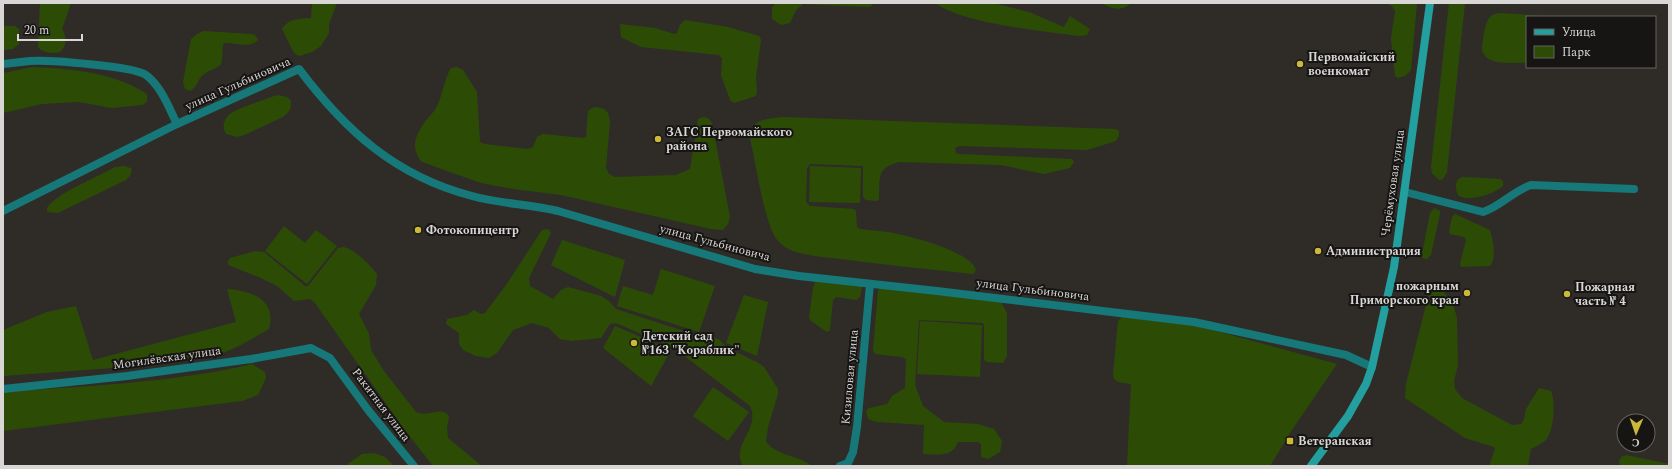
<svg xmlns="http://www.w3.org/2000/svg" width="1672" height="469" font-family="Spectral,serif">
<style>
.green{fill:#2c4c06}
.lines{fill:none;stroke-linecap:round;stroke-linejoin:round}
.street{stroke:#167879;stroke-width:8}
.secondary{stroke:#249f9f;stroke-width:8}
.poi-dot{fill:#ccb939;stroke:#161513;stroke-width:1.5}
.labels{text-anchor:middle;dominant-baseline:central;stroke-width:4;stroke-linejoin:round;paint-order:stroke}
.poi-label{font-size:12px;font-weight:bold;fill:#d9d7d5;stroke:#161513;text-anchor:start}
.street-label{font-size:12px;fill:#d9d7d5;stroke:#161513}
</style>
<rect width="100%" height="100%" fill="#2f2c28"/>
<!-- green -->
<g class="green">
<path d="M 40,3 L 71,3 L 62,29 C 67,37 67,46 60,52 C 53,54 43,53 38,47 Z"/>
<path d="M 312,3 L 337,3 L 329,24 L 329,33 L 321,46 L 312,52 L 299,56 L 294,53 L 282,29 C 289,18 299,19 311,18 Z"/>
<path d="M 775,3 L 873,3 L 872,6 L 868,7 L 803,4 L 796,10 L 790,23 L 781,25 L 772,19 L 772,8 Z"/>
<path d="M 935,3 L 993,3 L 1029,12 L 1064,27 L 1070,16 L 1090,29 L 1087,35 L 1079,36 C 1040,30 967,25 935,3 Z"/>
<path d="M 1101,3 L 1131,3 C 1123,12 1111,9 1101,3 Z"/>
<path d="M 1386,3 L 1417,3 L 1411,70 L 1405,76 L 1398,78 L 1395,76 L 1391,38 L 1395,11 L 1392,6 Z"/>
<path d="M 1449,3 L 1465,3 L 1447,172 L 1443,179 L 1439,180 L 1432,173 L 1431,167 Z"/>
<path d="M 1501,13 L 1555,17 L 1527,17 L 1527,63 C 1515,62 1497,65 1487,58 C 1485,56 1483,53 1482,50 C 1482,44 1485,21 1490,17 C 1493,14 1497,13 1501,13 Z"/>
<path d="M 685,20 L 728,27 L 759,36 L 761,40 L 756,77 L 757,92 L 756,96 L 734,103 L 730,100 L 721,75 L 722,58 L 719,55 L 641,47 L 621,37 L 620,24 L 655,28 L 674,34 L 677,33 L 680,25 Z"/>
<path d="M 3,26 L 15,26 L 19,29 L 19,44 L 13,49 L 3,50 Z"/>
<path d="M 204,31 L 252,34 L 256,36 L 258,40 C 250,49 235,42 224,43 L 223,45 C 222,50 223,59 221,64 C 217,69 209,70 204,74 C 197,79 198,87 190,91 L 185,89 L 183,82 L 191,39 L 197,34 Z"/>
<path d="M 33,67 C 72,69 113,72 147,94 L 147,102 L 142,105 L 112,108 L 79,102 L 42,104 L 3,113 L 3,73 Z"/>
<path d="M 457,67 L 463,70 L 477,92 L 480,142 L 485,144 L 528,149 L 533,147 L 537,137 L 543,134 L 583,138 L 586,137 L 588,111 L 592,108 L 597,107 L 604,109 L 608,113 L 610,121 L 606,168 L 609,174 L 615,177 L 676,175 L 690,169 L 698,119 L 703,117 L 708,118 L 712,123 L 730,217 L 728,224 L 723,230 L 711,229 L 561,195 L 513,189 L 481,183 L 422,162 C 411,149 414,138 424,123 C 428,117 434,113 437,106 C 443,94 444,80 451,68 Z"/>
<path d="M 277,95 L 287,97 L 291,101 L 290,110 L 283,117 L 244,135 L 237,137 L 226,134 C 222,127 223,120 230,114 C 237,108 267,99 277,95 Z"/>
<path d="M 783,117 L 1116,129 L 1119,131 L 1119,135 L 1116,141 L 1087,150 L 959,146 L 955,148 L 956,153 L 959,154 L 1072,159 L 1074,162 L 1070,168 L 1044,174 L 1001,165 L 899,162 C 876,168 880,178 879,199 L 877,201 L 866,200 L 863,197 L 863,166 L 810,164 L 807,169 L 806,202 L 810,206 L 854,209 L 856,211 L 857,227 L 860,229 C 869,230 879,231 888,232 C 906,235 971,251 976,270 L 973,274 C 929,269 885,265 841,259 C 825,257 808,256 793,251 C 787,249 782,245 778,241 C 765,226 757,170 752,148 C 745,121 761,119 783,117 Z"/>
<path d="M 124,166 L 131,168 L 132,170 L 130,176 L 126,180 L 62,211 L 58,213 L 47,212 L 47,208 C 55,194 99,176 115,167 Z"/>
<path d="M 810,166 L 861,168 L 860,203 L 809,202 Z"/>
<path d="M 1462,177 L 1500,179 L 1503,181 L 1503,186 C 1493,194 1469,203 1458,195 C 1455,188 1454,180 1462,177 Z"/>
<path d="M 1434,208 L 1440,211 L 1440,214 L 1431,255 L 1427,259 L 1422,258 L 1422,254 L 1430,213 Z"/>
<path d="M 1455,214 L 1490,230 C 1493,241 1497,257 1490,266 L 1461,267 L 1460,264 L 1466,240 L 1464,237 L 1450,234 L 1449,231 L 1452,217 Z"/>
<path d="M 284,226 L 305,243 L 316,230 L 337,246 L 307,284 L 265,251 Z"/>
<path d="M 548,229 L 551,233 L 529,278 L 530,286 L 553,299 L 561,290 L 568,287 L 601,296 L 609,301 L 616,309 L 699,336 L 719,339 L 727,348 L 757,362 L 764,367 L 778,389 L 778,394 L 768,427 L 766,442 C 779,457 798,455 812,466 L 743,466 C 730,444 761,430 750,406 L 674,348 L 616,323 L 610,324 L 601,338 L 572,341 L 560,339 L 549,328 L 532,323 L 513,330 L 497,353 L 489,358 L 476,356 L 463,350 L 459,344 L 459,333 L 446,324 L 447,319 L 467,315 L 474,310 L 481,314 L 485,313 L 506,285 L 542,230 Z"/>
<path d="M 562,240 L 625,260 L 615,297 L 551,265 Z"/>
<path d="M 344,247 C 357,251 369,264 377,274 L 376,285 L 359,314 L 369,334 L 371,350 L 384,371 L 416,412 C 428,418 441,405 449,416 L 447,428 L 448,438 L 482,466 L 433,466 L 404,429 L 315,303 L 310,299 L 294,301 L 277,286 L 261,278 L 228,265 L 228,261 L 230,258 L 255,251 L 264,252 L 305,286 L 308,286 L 338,248 Z"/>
<path d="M 661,269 L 715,286 L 699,332 L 617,306 L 623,286 L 653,295 Z"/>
<path d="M 815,282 L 860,285 L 862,287 L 860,297 L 856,300 L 836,297 L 833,300 L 830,330 L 827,332 L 811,321 L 809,318 L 813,288 Z"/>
<path d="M 886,283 L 1001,302 L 1007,313 L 1007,356 L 1003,363 L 987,362 L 984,360 L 984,326 L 983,323 L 919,320 L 915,385 L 923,406 L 944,422 L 978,424 L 994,429 L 1002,441 L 1000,452 L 988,459 L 981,457 L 981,444 L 978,442 L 958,442 C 952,458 938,454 923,454 L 924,425 L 877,422 L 868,419 L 866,411 L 869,408 L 887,404 L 892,396 L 905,388 L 906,359 L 902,357 L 875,354 L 873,350 L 878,290 Z"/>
<path d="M 1441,288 L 1453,304 L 1457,318 L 1458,365 L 1454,381 L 1455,389 L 1462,398 L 1512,425 L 1521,424 L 1524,419 L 1526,409 L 1539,388 L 1551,391 C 1556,402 1554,432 1545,441 C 1541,444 1535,447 1531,449 L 1528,466 L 1489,466 L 1495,449 L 1494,447 L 1465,438 L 1405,398 L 1406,384 L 1427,301 C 1430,293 1432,289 1441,288 Z"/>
<path d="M 227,289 C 251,291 277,299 269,329 L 241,345 L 223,353 L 126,367 L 3,376 L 3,330 L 47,312 L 76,306 L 93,360 L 236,322 Z"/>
<path d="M 744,295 L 768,302 L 757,356 L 726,343 Z"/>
<path d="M 1123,316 L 1198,326 L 1337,364 L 1292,430 L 1270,466 L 1127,466 L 1131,384 L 1118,382 L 1114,379 L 1113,374 L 1118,321 Z"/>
<path d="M 920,321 L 982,325 L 980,377 L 917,374 Z"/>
<path d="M 615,326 L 671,350 L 651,386 L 603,348 Z"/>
<path d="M 252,364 L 265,372 L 266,378 L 258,395 L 242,401 L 3,431 L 3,392 C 86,386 171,383 252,364 Z"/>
<path d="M 713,387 L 749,412 L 728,441 L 693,416 Z"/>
<path d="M 374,453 L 385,457 L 394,466 L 345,466 L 362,454 Z"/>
<path d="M 1626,455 L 1669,464 L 1669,466 L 1620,466 L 1619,462 L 1621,457 Z"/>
</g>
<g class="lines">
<!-- street -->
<g class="street">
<path d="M 3,64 C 12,63 21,62 30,61 C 49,60 133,66 146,75 C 161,86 169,108 177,124"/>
<path d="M 1405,192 L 1483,212 C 1501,206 1513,191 1531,185 L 1634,189"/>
<path d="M 3,211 L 177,124 L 299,69 C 345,130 395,176 472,196 C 500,204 530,204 558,211 L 755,269 L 799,276 L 937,291 L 1194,322 L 1346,355 L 1372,367"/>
<path d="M 3,389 L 127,376 L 251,359 L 311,348 L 330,358 L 368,410 L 414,466"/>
<path d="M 840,466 L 848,463 L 853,452 L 857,427 L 870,284"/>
</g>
<!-- secondary -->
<path class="secondary" d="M 1311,466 L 1348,416 L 1366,384 L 1372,367 L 1394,267 L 1430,3"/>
</g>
<!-- markers -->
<g class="poi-dot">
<circle cx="1300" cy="64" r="4"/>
<circle cx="658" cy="139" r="4"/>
<circle cx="418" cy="230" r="4"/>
<circle cx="1318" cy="251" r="4"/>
<circle cx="1467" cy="293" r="4"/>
<circle cx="1567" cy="294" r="4"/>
<circle cx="634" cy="343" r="4"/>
<rect x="1286" y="437" width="8" height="8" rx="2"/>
</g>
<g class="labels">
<!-- poi labels -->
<g class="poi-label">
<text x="1308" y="57">Первомайский<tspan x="1308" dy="14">военкомат</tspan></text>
<text x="666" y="132">ЗАГС Первомайского<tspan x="666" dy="14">района</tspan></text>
<text x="426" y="230">Фотокопицентр</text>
<text x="1326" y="251">Администрация</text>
<text x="1459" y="286" text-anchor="end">пожарным<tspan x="1459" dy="14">Приморского края</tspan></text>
<text x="1575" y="287">Пожарная<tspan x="1575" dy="14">часть № 4</tspan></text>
<text x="642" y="336">Детский сад<tspan x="642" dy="14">№163 "Кораблик"</tspan></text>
<text x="1298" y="441">Ветеранская</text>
</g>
<!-- street labels -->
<g class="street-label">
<text transform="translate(238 84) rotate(-24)">улица Гульбиновича</text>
<text transform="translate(1393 183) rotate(-82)">Черёмуховая улица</text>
<text transform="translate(715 243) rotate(15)">улица Гульбиновича</text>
<text transform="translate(1033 290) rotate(7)">улица Гульбиновича</text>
<text transform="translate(167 358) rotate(-8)">Могилёвская улица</text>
<text transform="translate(850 377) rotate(-85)">Кизиловая улица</text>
<text transform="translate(381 405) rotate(53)">Ракитная улица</text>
</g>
</g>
<!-- border -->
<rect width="1672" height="469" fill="none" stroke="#d9d7d5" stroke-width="8"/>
<!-- legend -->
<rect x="1526" y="16" width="130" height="52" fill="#161513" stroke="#646361"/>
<rect x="1534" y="29" width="20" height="6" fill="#249f9f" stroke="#646361"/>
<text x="1562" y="36" font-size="12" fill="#d9d7d5">Улица</text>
<rect x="1534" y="46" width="20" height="12" fill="#2c4c06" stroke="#646361"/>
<text x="1562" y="56" font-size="12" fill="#d9d7d5">Парк</text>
<!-- north arrow -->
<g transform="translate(1636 433) rotate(182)"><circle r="19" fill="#161513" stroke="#646361"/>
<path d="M0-3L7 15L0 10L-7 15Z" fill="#ccb939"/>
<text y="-6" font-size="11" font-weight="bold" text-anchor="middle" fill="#d9d7d5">С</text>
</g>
<!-- scale -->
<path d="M18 34v6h64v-6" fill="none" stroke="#d9d7d5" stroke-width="2"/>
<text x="24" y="34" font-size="12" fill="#d9d7d5" stroke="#161513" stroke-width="3" paint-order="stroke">20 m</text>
</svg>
